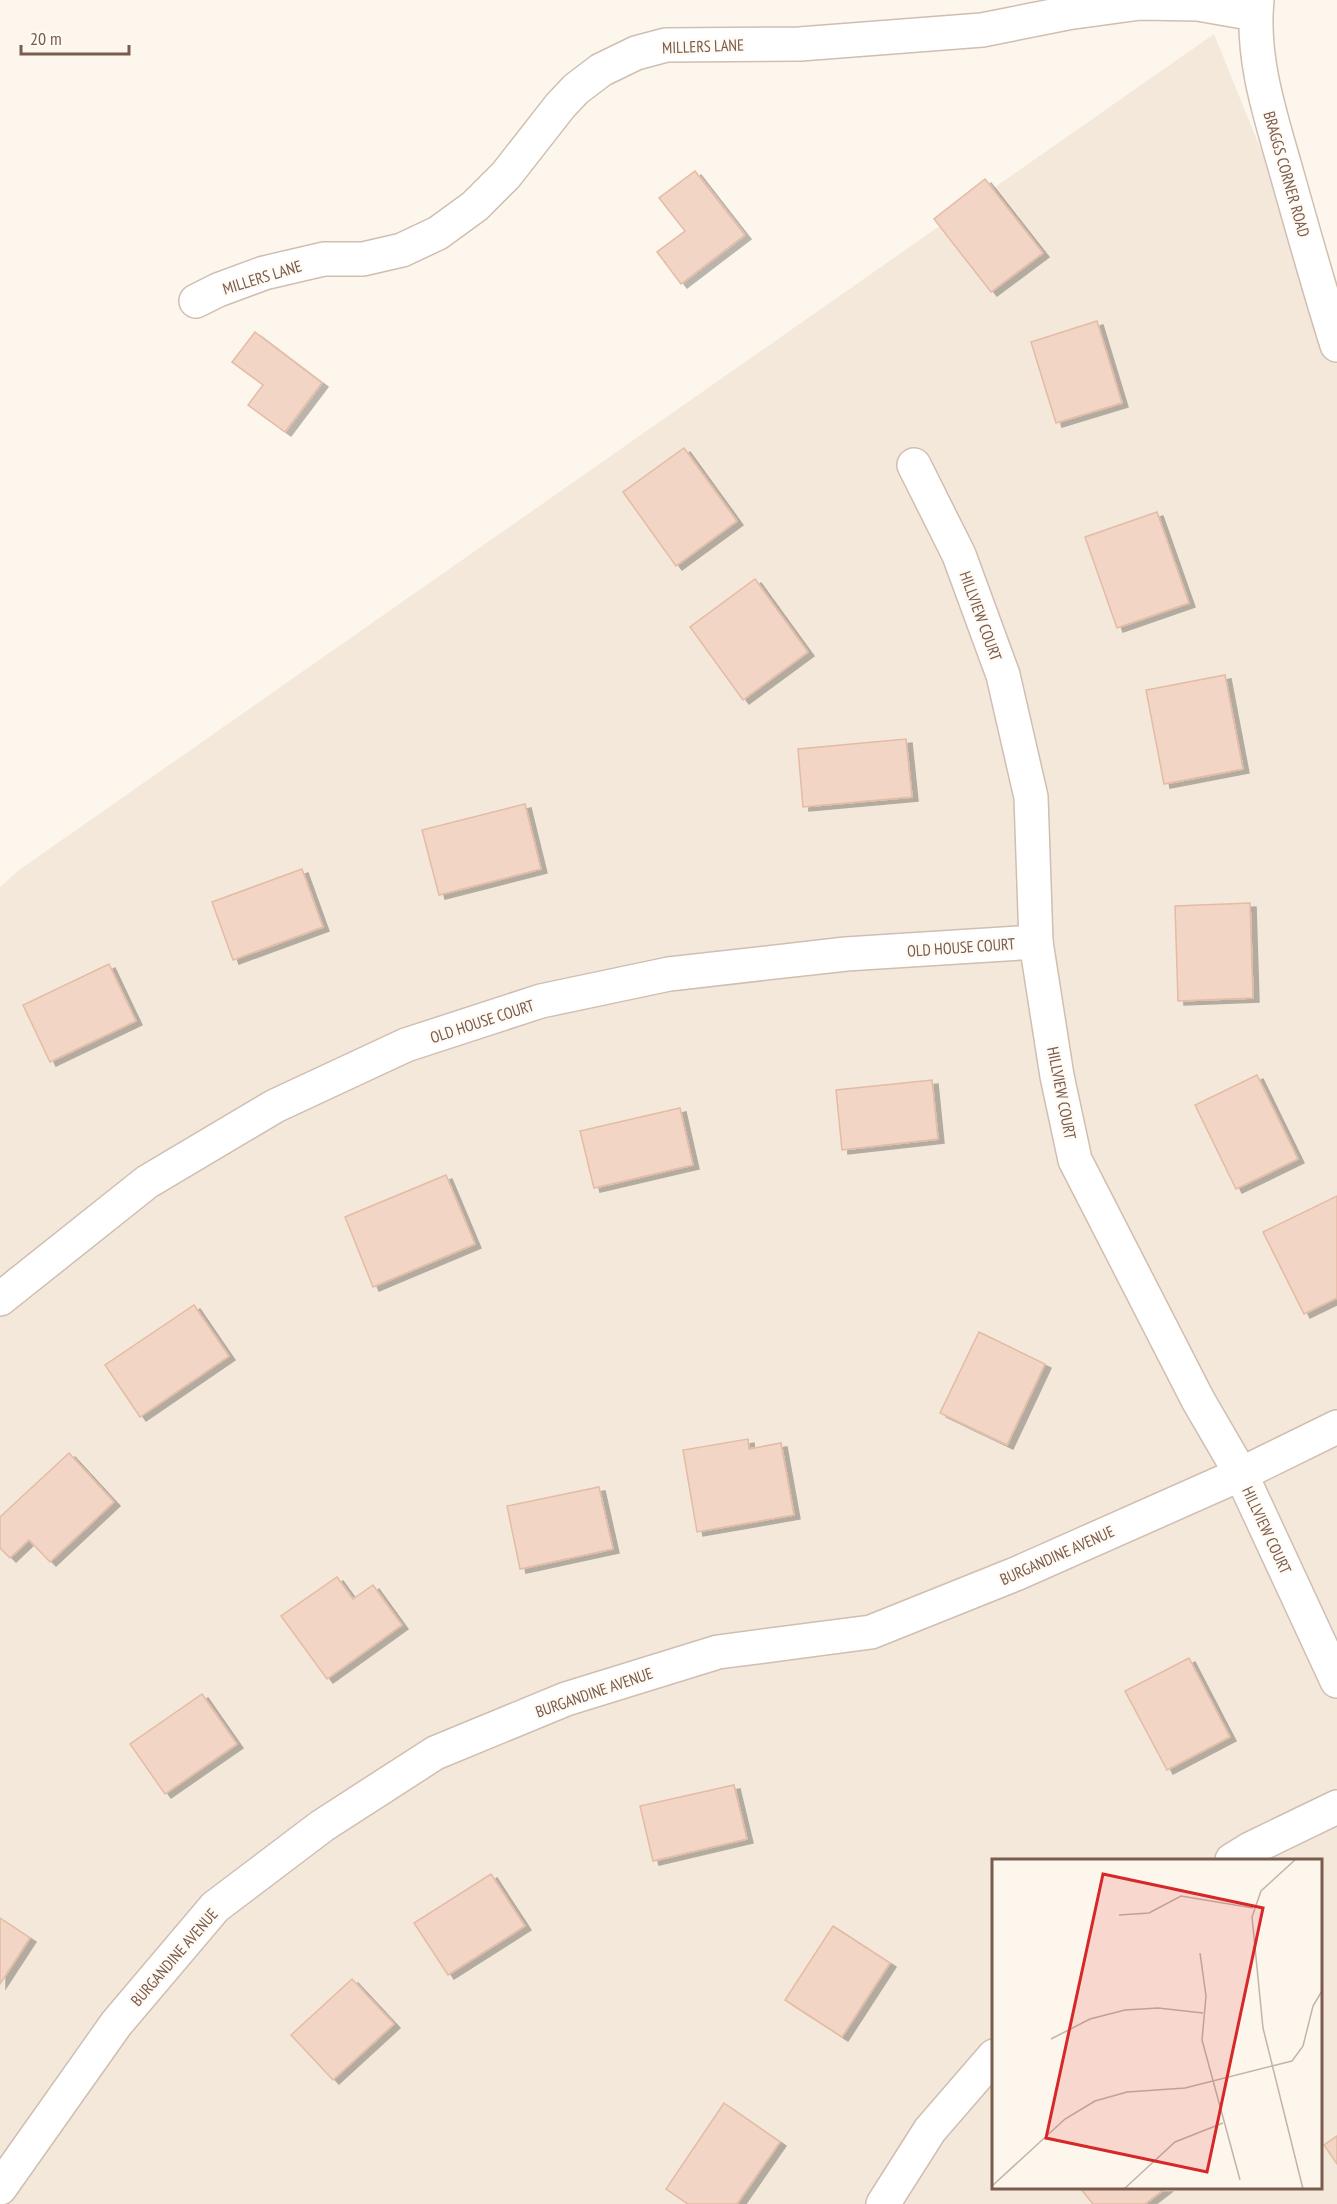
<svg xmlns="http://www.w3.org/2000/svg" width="1337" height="2204" font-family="'PT Sans Narrow',sans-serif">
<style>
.residential{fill:#f4e8da;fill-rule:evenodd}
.building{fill:#f2d5c4;stroke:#e4bba5;stroke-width:1.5;filter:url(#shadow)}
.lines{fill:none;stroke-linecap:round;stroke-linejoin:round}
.minor-casing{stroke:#d0beb1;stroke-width:36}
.minor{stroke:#fff;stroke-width:33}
.labels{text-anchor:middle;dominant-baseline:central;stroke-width:4.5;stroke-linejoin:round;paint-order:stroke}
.street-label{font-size:16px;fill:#795c4e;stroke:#fffaf3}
.inset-road{fill:none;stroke:#c4b3a8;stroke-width:1.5}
.view{fill:#d62828;fill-opacity:0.15;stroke:#d62828;stroke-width:3}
.inset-edge{fill:none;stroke:#795c4e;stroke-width:3}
</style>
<defs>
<filter id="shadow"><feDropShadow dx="6" dy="4" stdDeviation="0" flood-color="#0004"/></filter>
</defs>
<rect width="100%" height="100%" fill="#fdf6ec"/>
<!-- residential -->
<path class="residential" d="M 1214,34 L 1337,338 L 1337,2204 L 0,2204 L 0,887 L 19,870 ZM 994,1860 L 1320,1860 L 1320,2188 L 994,2188 Z"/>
<!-- building -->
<g class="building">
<path d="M 695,171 L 745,235 L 681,284 L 657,252 L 685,231 L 659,198 Z"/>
<path d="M 985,179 L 1043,253 L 991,292 L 934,219 Z"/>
<path d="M 1097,321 L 1122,403 L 1056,423 L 1031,342 Z"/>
<path d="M 255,332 L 322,383 L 285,432 L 248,405 L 263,385 L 232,362 Z"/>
<path d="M 684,448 L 737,521 L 676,566 L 623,492 Z"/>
<path d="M 1157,512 L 1189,603 L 1117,628 L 1085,537 Z"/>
<path d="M 755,579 L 808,652 L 743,700 L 690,627 Z"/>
<path d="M 1225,675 L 1243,769 L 1164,784 L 1146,690 Z"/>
<path d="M 906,739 L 912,797 L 803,807 L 798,749 Z"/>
<path d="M 525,804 L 541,869 L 439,895 L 422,830 Z"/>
<path d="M 302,869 L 323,927 L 233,960 L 212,902 Z"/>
<path d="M 1250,903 L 1253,998 L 1178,1001 L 1175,906 Z"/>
<path d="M 109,964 L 136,1021 L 50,1062 L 23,1005 Z"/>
<path d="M 1257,1075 L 1298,1159 L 1236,1189 L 1195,1105 Z"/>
<path d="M 932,1080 L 938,1139 L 842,1150 L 836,1090 Z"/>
<path d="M 680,1108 L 693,1165 L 594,1188 L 580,1131 Z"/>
<path d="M 446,1175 L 475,1244 L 373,1287 L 345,1217 Z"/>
<path d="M 1337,1196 L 1337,1298 L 1304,1314 L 1263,1232 Z"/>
<path d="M 194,1305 L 229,1356 L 140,1417 L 105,1365 Z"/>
<path d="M 979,1332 L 1045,1364 L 1007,1445 L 940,1413 Z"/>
<path d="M 748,1439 L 749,1449 L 781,1443 L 794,1515 L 697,1532 L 683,1450 Z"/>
<path d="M 69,1453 L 114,1502 L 50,1562 L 29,1540 L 10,1558 L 0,1548 L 0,1517 Z"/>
<path d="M 599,1487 L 613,1549 L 520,1569 L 507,1506 Z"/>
<path d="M 337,1577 L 353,1599 L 373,1585 L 402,1625 L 327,1679 L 281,1616 Z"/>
<path d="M 1189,1658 L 1230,1737 L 1167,1770 L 1125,1691 Z"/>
<path d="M 202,1694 L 237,1744 L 165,1794 L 130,1744 Z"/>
<path d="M 734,1785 L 747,1839 L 653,1861 L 640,1806 Z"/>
<path d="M 491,1874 L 525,1926 L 448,1975 L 414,1923 Z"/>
<path d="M 0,1918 L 30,1938 L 0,1984 Z"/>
<path d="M 833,1926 L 890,1963 L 842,2037 L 785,2000 Z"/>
<path d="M 352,1979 L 394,2024 L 333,2080 L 291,2035 Z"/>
<path d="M 724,2103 L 780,2142 L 737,2204 L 688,2204 L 666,2189 Z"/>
<path d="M 1337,2136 L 1337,2164 L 1324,2145 Z"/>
<path d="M 1080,2188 L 1166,2188 L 1145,2204 L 1093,2204 Z"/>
</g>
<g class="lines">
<defs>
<g id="minor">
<path d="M 1257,0 C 1251,60 1271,117 1287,174 C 1303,231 1319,288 1337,345"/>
<path d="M 196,301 L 218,290 L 264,273 L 324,259 L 363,259 L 402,250 L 438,233 L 475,206 L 506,175 L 560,106 L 576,89 L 601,70 L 636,53 L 666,45 L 800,44 L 982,30 L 1067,13 L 1140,3 L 1198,4 L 1255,14"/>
<path d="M 914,465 L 959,555 L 1003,675 L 1031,797 L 1036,942 L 1057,1076 L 1075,1160 L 1198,1400 L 1241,1474 L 1337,1681"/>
<path d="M 0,1299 L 147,1182 L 275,1106 L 406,1045 L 541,1001 L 669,974 L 846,954 L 1036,942"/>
<path d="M 1232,1860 L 1250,1849 L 1337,1807"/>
<path d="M 0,2188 L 116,2024 L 215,1907 L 322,1826 L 435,1753 L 566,1699 L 718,1652 L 871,1632 L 1018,1573 L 1241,1474 L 1337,1427"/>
<path d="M 883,2204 L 930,2130 L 994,2056"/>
</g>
</defs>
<!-- minor casing -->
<use href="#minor" class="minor-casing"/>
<!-- minor -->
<use href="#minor" class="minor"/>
</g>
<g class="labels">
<!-- street labels -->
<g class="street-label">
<text transform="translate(703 46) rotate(-2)">MILLERS LANE</text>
<text transform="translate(1287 174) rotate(74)">BRAGGS CORNER ROAD</text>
<text transform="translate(262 277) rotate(-17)">MILLERS LANE</text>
<text transform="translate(981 616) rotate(70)">HILLVIEW COURT</text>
<text transform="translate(961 947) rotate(-4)">OLD HOUSE COURT</text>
<text transform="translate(482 1021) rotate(-18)">OLD HOUSE COURT</text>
<text transform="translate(1062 1093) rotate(79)">HILLVIEW COURT</text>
<text transform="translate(1267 1530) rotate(65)">HILLVIEW COURT</text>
<text transform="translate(1057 1555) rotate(-24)">BURGANDINE AVENUE</text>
<text transform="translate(594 1692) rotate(-19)">BURGANDINE AVENUE</text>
<text transform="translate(174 1957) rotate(-49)">BURGANDINE AVENUE</text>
</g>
</g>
<!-- overview -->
<g transform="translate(992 1859)">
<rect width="330" height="330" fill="#fdf6ec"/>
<path class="inset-road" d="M 304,0 L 269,32 L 260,58 L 271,169 L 311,330M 127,56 L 157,54 L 189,37 L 261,49M 208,94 L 214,137 L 210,181 L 248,321M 59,180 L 98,160 L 133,151 L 166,149 L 211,154M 0,327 L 73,260 L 103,242 L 135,233 L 193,229 L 300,202 L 311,187 L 321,147 L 330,132M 132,330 L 183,283 L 231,264"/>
<path class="view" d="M 111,15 L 271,49 L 215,313 L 54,279 Z"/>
<rect width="330" height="330" class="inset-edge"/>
</g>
<!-- scale -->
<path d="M21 45v9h108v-9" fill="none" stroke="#795c4e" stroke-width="3"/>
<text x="30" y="45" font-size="18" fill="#795c4e" stroke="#fffaf3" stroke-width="4.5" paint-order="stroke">20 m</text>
</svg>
